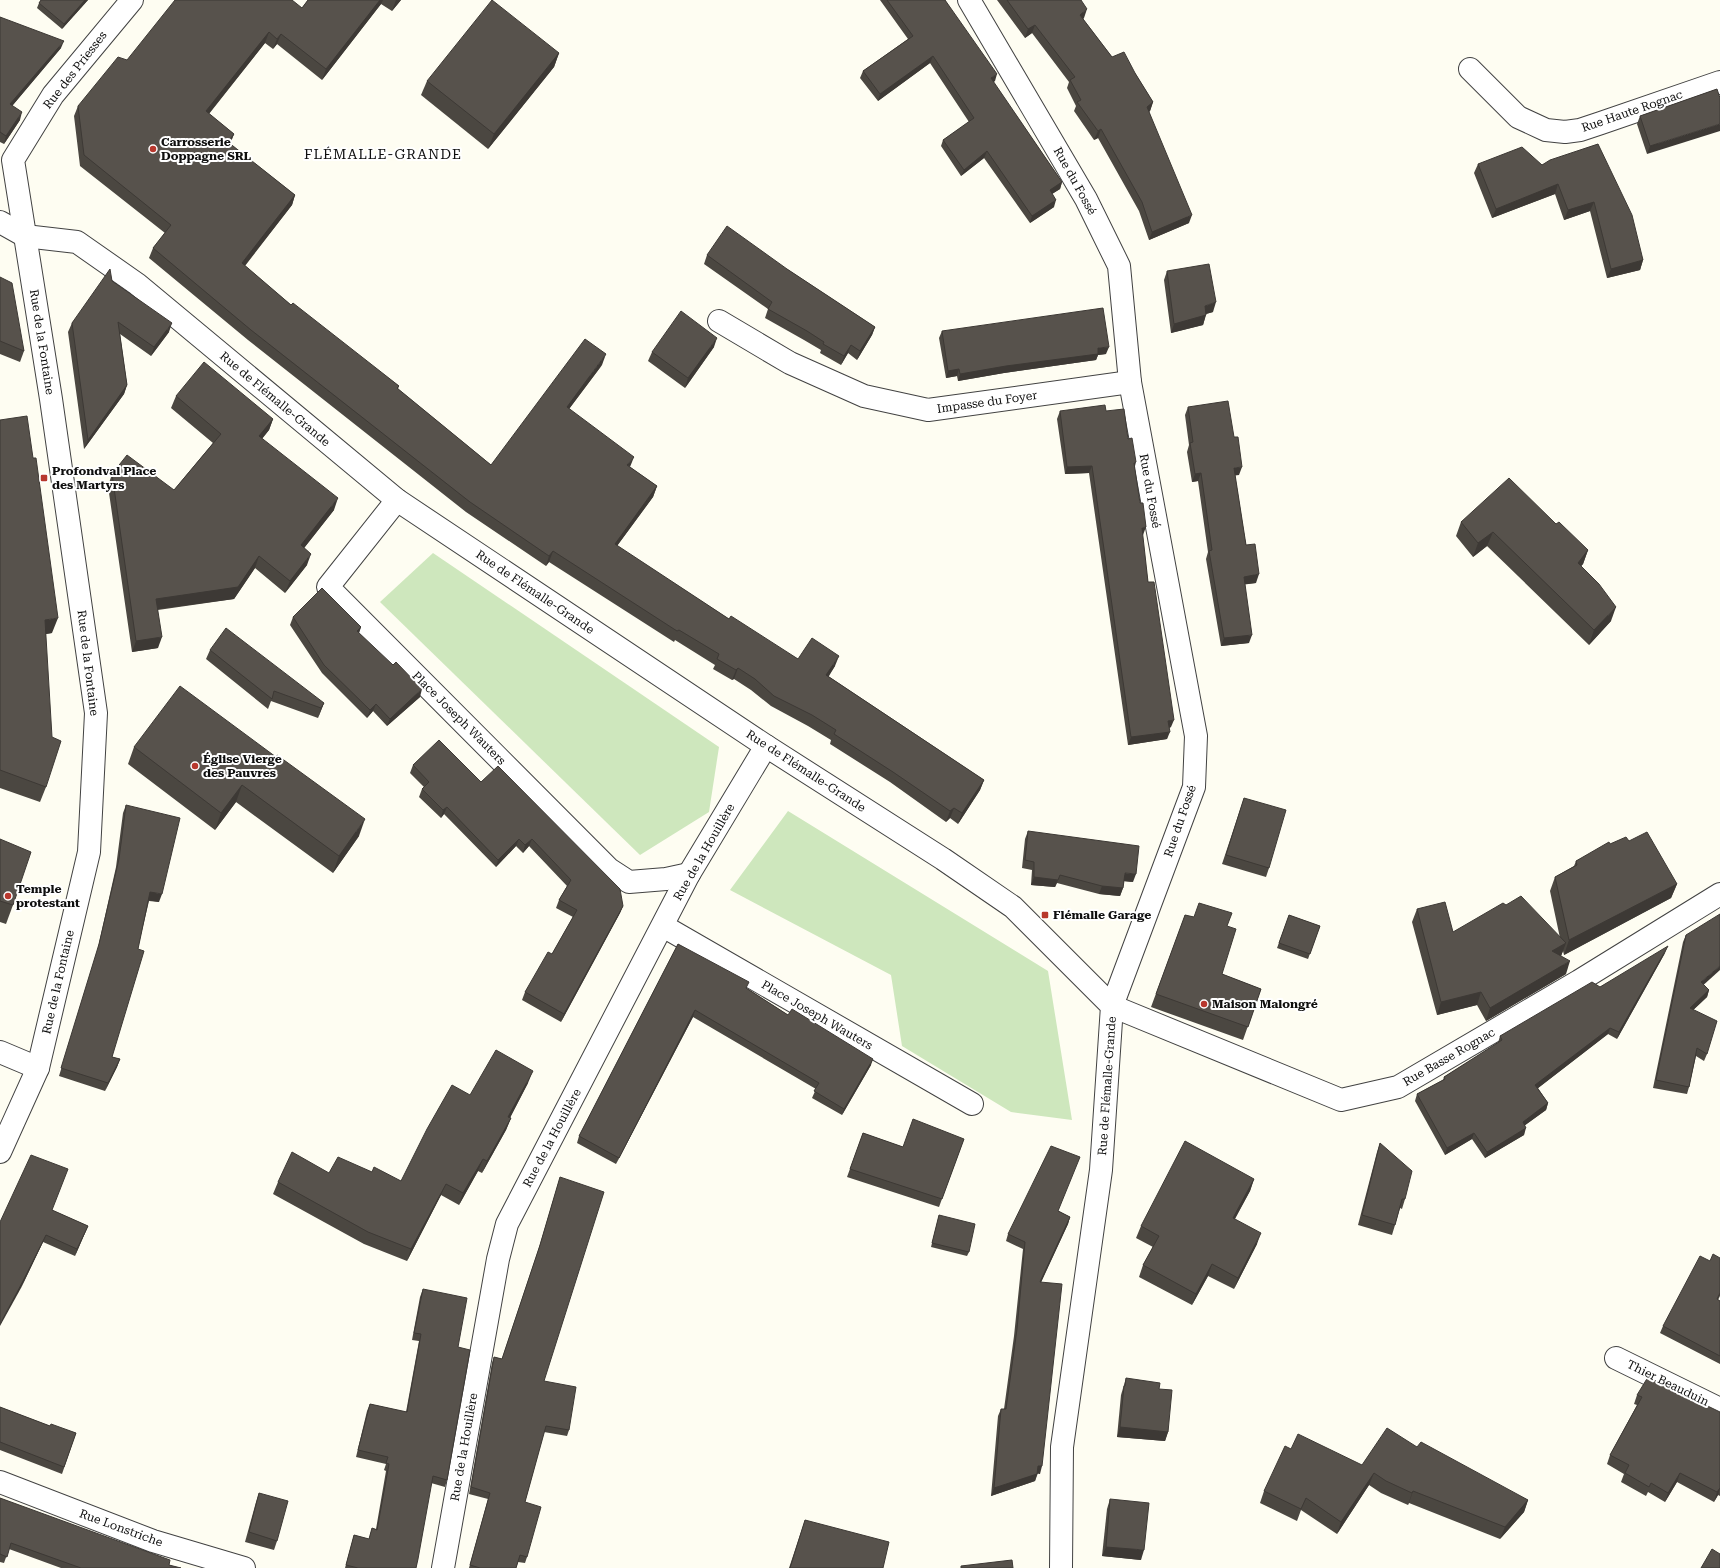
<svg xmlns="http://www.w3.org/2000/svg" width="1720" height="1568" font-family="'Roboto Serif',serif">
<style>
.green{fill:#cee7bd}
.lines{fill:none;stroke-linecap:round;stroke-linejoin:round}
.minor-casing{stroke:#424242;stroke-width:24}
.minor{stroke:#fff;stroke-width:22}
.wall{fill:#4b4741}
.shaded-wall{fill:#3d3935}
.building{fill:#57524c;stroke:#3d3935}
.poi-dot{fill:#b8382e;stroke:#fff;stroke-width:1.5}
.labels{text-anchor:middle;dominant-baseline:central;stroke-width:4;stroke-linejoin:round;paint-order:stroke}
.street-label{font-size:12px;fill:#0f0f0f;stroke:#fff}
.poi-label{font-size:12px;font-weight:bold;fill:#0f0f0f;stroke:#fff;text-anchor:start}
.quarter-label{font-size:14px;letter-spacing:1px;fill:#0f0f0f;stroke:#fff}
</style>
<rect width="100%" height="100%" fill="#fefdf2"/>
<!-- green -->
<g class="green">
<path d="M 433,553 L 719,747 L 709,812 L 640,855 L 380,602 Z"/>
<path d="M 788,811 L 1048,971 L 1072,1120 L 1011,1112 L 902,1046 L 891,975 L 730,890 Z"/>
</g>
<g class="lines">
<defs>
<g id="minor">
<path d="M 969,0 L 1086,199 L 1119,266 L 1130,382 L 1196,736 L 1194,787 L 1112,1006 L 1341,1100 L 1398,1087 L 1579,981 L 1720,894"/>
<path d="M 1470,69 L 1518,117 L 1546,130 L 1565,132 L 1580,130 L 1601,123 L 1720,82"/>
<path d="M 0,222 L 25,236 L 77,242 L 137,284 L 397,500 L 766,746 L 943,859 L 1013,907 L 1112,1006 L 1101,1170 L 1062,1447 L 1061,1568"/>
<path d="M 719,321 L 790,363 L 864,396 L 928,410 L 1130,382"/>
<path d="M 397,500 L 328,587 L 609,869 L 629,882 L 666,879 L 689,874"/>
<path d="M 663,926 L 972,1104"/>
<path d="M 0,1052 L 38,1068"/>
<path d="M 0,1152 L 38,1068 L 89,852 L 96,713 L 51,399 L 13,160 L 53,95 L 132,0"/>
<path d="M 1616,1358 L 1720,1409"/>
<path d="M 0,1482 L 153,1541 L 244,1568"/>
<path d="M 443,1568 L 498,1259 L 507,1224 L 689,874 L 766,746"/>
</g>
</defs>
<!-- minor casing -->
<use href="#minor" class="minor-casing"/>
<!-- minor -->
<use href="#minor" class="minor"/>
</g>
<!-- wall -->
<g class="wall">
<path d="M 41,0 L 88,0 L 62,29 L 37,8 L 39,3 Z"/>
<path d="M 308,0 L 401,0 L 392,11 L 381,4 L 322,80 L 277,44 L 273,49 L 265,43 L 209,114 L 234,134 L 230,144 L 295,195 L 292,205 L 245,266 L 291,305 L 399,386 L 398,389 L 491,465 L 602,365 L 569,409 L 630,467 L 657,486 L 653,497 L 617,546 L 729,619 L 798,659 L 835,666 L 828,676 L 984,780 L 980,790 L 958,824 L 950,818 L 946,822 L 890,782 L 830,744 L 831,740 L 808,726 L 771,706 L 751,690 L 734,679 L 732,680 L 713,669 L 715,665 L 675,640 L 674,642 L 549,562 L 546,566 L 466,512 L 248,340 L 149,258 L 153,248 L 165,233 L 80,166 L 74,116 L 78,106 L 302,8 Z"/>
<path d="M 880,0 L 945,0 L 995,81 L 993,82 L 1062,182 L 1060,189 L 1052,194 L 1054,207 L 1030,223 L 984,158 L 961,176 L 941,146 L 943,140 L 969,122 L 930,63 L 878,101 L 860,78 L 863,71 L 908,39 Z"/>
<path d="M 997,0 L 1081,0 L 1084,18 L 1083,19 L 1112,57 L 1135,73 L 1153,102 L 1150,111 L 1149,112 L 1189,223 L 1149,240 L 1139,211 L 1098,138 L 1094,140 L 1074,111 L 1076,106 L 1067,88 L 1069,82 L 1032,33 L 1025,38 Z"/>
<path d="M 0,17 L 61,48 L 12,106 L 20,120 L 4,144 L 0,142 Z"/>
<path d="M 559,53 L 554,67 L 488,149 L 421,95 L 427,81 Z"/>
<path d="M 1717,89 L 1647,154 L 1637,124 L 1640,116 Z"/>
<path d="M 1598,144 L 1643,260 L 1640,270 L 1607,278 L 1590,211 L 1564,220 L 1555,194 L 1492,218 L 1474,173 L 1478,164 L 1542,165 Z"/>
<path d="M 707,255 L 787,269 L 875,327 L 872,335 L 857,360 L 848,353 L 841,365 L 820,353 L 821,350 L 804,340 L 765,318 L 768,309 L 704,264 Z"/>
<path d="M 1167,271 L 1213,312 L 1206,314 L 1203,325 L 1171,333 L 1164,280 Z"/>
<path d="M 0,277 L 24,351 L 20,362 L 0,354 Z"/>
<path d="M 112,281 L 169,332 L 151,356 L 120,334 L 127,385 L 124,394 L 84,449 L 68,332 L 72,323 Z"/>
<path d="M 942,331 L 1106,354 L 1098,355 L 1096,360 L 1004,373 L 958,381 L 957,376 L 946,378 L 939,338 Z"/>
<path d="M 714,347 L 685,388 L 648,361 L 652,352 Z"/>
<path d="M 176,396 L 273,419 L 269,430 L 262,439 L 334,510 L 304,548 L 307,565 L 285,593 L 255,568 L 234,599 L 158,610 L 158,648 L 132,652 L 108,486 L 112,474 L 174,490 L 213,443 L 171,408 Z"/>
<path d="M 1188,407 L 1239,475 L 1235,475 L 1246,545 L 1256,583 L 1245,584 L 1249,643 L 1221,646 L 1206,559 L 1208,552 L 1198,481 L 1192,482 L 1187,452 L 1189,445 L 1185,415 Z"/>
<path d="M 1060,411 L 1106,411 L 1128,439 L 1134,468 L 1143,535 L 1142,535 L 1148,582 L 1171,727 L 1169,728 L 1167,739 L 1128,745 L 1089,473 L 1065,474 L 1057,419 Z"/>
<path d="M 0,420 L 52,633 L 46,634 L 46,787 L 40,802 L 0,788 Z"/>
<path d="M 1461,522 L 1556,524 L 1588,550 L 1583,564 L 1581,566 L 1611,621 L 1589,645 L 1487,546 L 1473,557 L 1456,536 Z"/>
<path d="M 293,617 L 361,627 L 359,633 L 420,697 L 387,726 L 373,711 L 367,718 L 322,673 L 290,625 Z"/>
<path d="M 210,650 L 324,703 L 318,718 L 271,701 L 268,709 L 206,659 Z"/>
<path d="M 134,747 L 276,757 L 359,836 L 333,873 L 236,802 L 215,830 L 128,764 Z"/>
<path d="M 413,765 L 481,782 L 623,906 L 620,913 L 561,1022 L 522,1000 L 525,992 L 552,954 L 573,917 L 556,908 L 559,900 L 567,886 L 529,846 L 523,853 L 516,846 L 496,867 L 444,814 L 441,818 L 419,797 L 422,789 L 424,787 L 410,773 Z"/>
<path d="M 1244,798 L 1269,868 L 1266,877 L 1222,864 Z"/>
<path d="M 126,805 L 159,902 L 149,901 L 112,1057 L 120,1059 L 117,1067 L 105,1091 L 59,1076 L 97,952 L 116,867 L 123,813 Z"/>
<path d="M 1028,831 L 1133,882 L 1124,881 L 1123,888 L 1120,896 L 1099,894 L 1057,883 L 1055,887 L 1031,885 L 1032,870 L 1022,868 L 1025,839 Z"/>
<path d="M 0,839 L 13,905 L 6,924 L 0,922 Z"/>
<path d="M 1629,841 L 1677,884 L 1671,898 L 1564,955 L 1563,951 L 1561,956 L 1566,974 L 1486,1021 L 1477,1005 L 1437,1015 L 1412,922 L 1417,909 L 1453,932 L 1560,938 L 1550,891 L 1555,877 L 1574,866 L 1576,861 L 1610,844 Z"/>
<path d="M 1185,915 L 1227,926 L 1222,974 L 1261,989 L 1243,1040 L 1151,1007 Z"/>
<path d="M 1289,915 L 1320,926 L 1308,959 L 1277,948 Z"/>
<path d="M 1686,935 L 1704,985 L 1709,990 L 1707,997 L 1693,1010 L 1707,1054 L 1704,1061 L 1696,1056 L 1689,1087 L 1687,1094 L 1653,1088 L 1683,942 Z"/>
<path d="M 678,944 L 788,1015 L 871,1065 L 842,1115 L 812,1098 L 816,1089 L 693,1017 L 616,1164 L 577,1143 L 579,1136 Z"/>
<path d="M 1665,953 L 1617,1039 L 1608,1034 L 1538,1088 L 1548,1103 L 1546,1110 L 1525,1125 L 1524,1135 L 1485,1158 L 1472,1139 L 1445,1155 L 1415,1101 L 1417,1094 L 1443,1080 L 1444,1077 L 1498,1043 L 1500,1036 L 1600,987 Z"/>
<path d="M 528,1083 L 510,1118 L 511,1118 L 506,1130 L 482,1173 L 478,1171 L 459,1205 L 441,1195 L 407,1261 L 364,1244 L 273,1194 L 278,1182 L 329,1173 L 372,1172 L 401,1181 L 470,1095 Z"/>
<path d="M 863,1133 L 903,1147 L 964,1139 L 939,1207 L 847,1177 Z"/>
<path d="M 1380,1143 L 1405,1199 L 1402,1209 L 1400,1208 L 1395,1225 L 1392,1235 L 1358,1225 L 1377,1152 Z"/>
<path d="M 560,1177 L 544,1381 L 569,1430 L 567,1436 L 544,1432 L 525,1502 L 527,1557 L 525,1563 L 518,1562 L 516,1568 L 469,1568 L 488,1499 L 469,1494 L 492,1363 L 494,1357 L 502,1359 L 538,1251 Z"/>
<path d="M 1254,1179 L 1250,1191 L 1235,1219 L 1257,1244 L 1234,1289 L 1208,1276 L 1192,1305 L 1139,1277 L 1143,1265 L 1153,1247 L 1136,1238 L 1141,1226 Z"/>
<path d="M 52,1210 L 88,1226 L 85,1233 L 75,1256 L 43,1242 L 21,1288 Z"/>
<path d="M 1059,1211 L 1070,1217 L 1068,1224 L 1041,1282 L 1040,1474 L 1038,1473 L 1035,1481 L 991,1496 L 998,1416 L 1001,1409 L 1004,1409 L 1014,1336 L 1023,1249 L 1006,1241 L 1008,1234 Z"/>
<path d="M 939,1215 L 969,1252 L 967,1256 L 931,1247 Z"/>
<path d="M 1720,1258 L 1720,1296 L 1718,1300 L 1720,1301 L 1720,1364 L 1660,1333 L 1663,1326 Z"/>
<path d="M 423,1289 L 458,1347 L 447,1480 L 445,1487 L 431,1483 L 416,1568 L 345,1568 L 354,1535 L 369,1539 L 372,1528 L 376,1529 L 386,1471 L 384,1470 L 386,1464 L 356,1457 L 367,1411 L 370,1404 L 406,1412 L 419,1341 L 412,1340 L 420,1297 Z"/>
<path d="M 1126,1378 L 1159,1389 L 1168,1432 L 1165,1441 L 1117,1437 L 1121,1395 Z"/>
<path d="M 1637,1395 L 1720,1412 L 1720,1496 L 1718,1495 L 1714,1502 L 1677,1482 L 1665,1502 L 1648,1492 L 1646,1496 L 1621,1482 L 1624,1474 L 1607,1464 L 1610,1455 L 1637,1405 L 1634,1404 Z"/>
<path d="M 0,1407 L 50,1426 L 76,1433 L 62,1474 L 0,1450 Z"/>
<path d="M 1417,1447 L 1528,1500 L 1524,1512 L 1500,1539 L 1409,1503 L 1408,1505 L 1381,1493 L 1369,1485 L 1337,1534 L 1301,1510 L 1297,1521 L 1260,1503 L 1264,1491 L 1291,1449 L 1362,1465 Z"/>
<path d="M 259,1493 L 277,1541 L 274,1550 L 245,1542 L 256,1502 Z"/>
<path d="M 0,1498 L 169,1565 L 181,1568 L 61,1568 L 9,1549 L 4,1563 L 0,1562 Z"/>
<path d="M 1110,1499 L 1141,1560 L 1102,1556 L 1107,1509 Z"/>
<path d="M 805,1520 L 883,1568 L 789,1568 Z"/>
</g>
<!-- shaded-wall -->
<g class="shaded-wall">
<path d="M 85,0 L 88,0 L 62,29 L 64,24 Z"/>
<path d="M 380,0 L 383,0 L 381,4 L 322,80 L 326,69 Z"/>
<path d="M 396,0 L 401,0 L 392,11 Z"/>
<path d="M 1087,9 L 1084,18 L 1077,23 L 1080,15 Z"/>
<path d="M 1035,25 L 1032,33 L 1025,38 L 1028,29 Z"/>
<path d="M 269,32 L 265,43 L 202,122 L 206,111 Z"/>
<path d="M 281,34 L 277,44 L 273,49 L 277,39 Z"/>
<path d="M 64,41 L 61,48 L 7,112 L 10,104 Z"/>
<path d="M 559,53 L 554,67 L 488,149 L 494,134 Z"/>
<path d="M 933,56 L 930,63 L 878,101 L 880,94 Z"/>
<path d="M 997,74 L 995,81 L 988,85 L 991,78 Z"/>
<path d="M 1153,102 L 1150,111 L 1143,115 L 1147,107 Z"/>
<path d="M 22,112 L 20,120 L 4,144 L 6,136 Z"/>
<path d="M 1720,124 L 1720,131 L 1647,154 L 1650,146 Z"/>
<path d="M 1101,129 L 1098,138 L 1094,140 L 1098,131 Z"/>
<path d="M 234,134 L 230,144 L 228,142 Z"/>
<path d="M 987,151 L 984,158 L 961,176 L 964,170 Z"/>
<path d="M 1062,182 L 1060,189 L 1047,197 L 1050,190 Z"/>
<path d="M 1558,184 L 1555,194 L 1492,218 L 1496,209 Z"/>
<path d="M 295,195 L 292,205 L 238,274 L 242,263 Z"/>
<path d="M 1056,200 L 1054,207 L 1030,223 L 1032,216 Z"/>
<path d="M 1594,202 L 1590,211 L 1564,220 L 1568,210 Z"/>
<path d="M 1192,215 L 1189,223 L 1149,240 L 1152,232 Z"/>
<path d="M 1643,260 L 1640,270 L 1607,278 L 1611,269 Z"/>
<path d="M 1216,302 L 1213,312 L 1202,315 L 1205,306 Z"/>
<path d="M 1206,315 L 1203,325 L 1171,333 L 1174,324 Z"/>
<path d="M 172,323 L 169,332 L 151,356 L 154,347 Z"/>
<path d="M 875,327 L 872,335 L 857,360 L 860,351 Z"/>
<path d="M 717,338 L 714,347 L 685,388 L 688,378 Z"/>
<path d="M 851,345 L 848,353 L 841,365 L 844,356 Z"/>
<path d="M 1109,347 L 1106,354 L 1098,355 L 1096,360 L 1004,373 L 958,381 L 960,374 L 1098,348 Z"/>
<path d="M 606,354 L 602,365 L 563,417 L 567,407 Z"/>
<path d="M 959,369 L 957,376 L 946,378 L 948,371 Z"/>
<path d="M 127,385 L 124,394 L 84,449 L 88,440 Z"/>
<path d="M 273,419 L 269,430 L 254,448 L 259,436 Z"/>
<path d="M 634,457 L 630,467 L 627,465 Z"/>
<path d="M 1136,462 L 1134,470 L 1134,463 Z"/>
<path d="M 1092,466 L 1089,473 L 1065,474 L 1067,467 Z"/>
<path d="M 1242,467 L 1239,475 L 1231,476 L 1234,468 Z"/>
<path d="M 1201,473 L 1198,481 L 1192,482 L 1195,474 Z"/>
<path d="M 657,486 L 653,497 L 611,554 L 615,544 Z"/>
<path d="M 338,498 L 334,510 L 297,557 L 301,545 Z"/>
<path d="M 1146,527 L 1143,535 L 1139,536 L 1142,528 Z"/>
<path d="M 1493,532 L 1487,546 L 1473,557 L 1478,543 Z"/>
<path d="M 1588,550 L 1583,564 L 1572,577 L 1578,563 Z"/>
<path d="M 553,551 L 549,562 L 546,566 L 549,556 Z"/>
<path d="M 311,554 L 307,565 L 285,593 L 290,581 Z"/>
<path d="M 259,556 L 255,568 L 234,599 L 151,610 L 156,599 Z"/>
<path d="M 1259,574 L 1256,583 L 1241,585 L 1244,577 Z"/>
<path d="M 1616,607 L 1611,621 L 1589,645 L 1594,630 Z"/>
<path d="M 58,618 L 52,633 L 39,635 L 45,620 Z"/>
<path d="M 361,627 L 358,635 L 357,631 Z"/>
<path d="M 1252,635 L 1249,643 L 1221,646 L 1224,638 Z"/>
<path d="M 162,637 L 158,648 L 132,652 L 136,641 Z"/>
<path d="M 839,656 L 835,666 L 823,686 L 826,675 Z"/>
<path d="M 738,668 L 734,679 L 732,680 L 736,670 Z"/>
<path d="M 422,689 L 420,697 L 387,726 L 390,719 Z"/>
<path d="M 324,703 L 318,718 L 321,708 Z"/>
<path d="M 376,704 L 373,711 L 367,718 L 370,710 Z"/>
<path d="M 1174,720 L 1171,727 L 1166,729 L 1168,721 Z"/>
<path d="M 1170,732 L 1167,739 L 1128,745 L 1131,737 Z"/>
<path d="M 984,780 L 980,790 L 958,824 L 962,813 Z"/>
<path d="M 242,785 L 236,802 L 215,830 L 221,813 Z"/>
<path d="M 447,807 L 444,814 L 441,818 L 443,810 Z"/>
<path d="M 954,808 L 950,818 L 946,822 L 950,811 Z"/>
<path d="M 365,819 L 359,836 L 333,873 L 339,856 Z"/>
<path d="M 519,839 L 516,846 L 496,867 L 498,860 Z"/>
<path d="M 532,839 L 529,846 L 523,853 L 525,845 Z"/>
<path d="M 1125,873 L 1136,874 L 1133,882 L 1122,881 Z"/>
<path d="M 1034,877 L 1058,880 L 1055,887 L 1031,885 Z"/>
<path d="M 1677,884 L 1671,898 L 1564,955 L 1569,940 Z"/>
<path d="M 1102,886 L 1123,888 L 1120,896 L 1099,894 Z"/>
<path d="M 150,892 L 162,894 L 159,902 L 147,900 Z"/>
<path d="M 623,906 L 620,913 L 561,1022 L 564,1014 Z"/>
<path d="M 1566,943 L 1561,956 L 1552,951 Z"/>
<path d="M 1668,946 L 1665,953 L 1617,1039 L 1619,1032 Z"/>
<path d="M 1570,961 L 1566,974 L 1486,1021 L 1490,1008 Z"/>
<path d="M 1720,966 L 1720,970 L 1699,989 L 1701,982 Z"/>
<path d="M 1709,990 L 1707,997 L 1688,1015 L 1690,1008 Z"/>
<path d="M 1481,992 L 1477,1005 L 1437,1015 L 1441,1002 Z"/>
<path d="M 695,1010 L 693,1017 L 616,1164 L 619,1158 Z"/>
<path d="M 1610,1028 L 1608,1034 L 1533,1092 L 1535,1085 Z"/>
<path d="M 120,1059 L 117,1067 L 105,1091 L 108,1083 Z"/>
<path d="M 873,1059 L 871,1065 L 842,1115 L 844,1109 Z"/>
<path d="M 533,1071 L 528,1083 L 504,1129 L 508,1117 Z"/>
<path d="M 1548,1103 L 1546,1110 L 1520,1129 L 1523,1122 Z"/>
<path d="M 511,1118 L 506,1130 L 482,1173 L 487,1161 Z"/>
<path d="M 1526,1128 L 1524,1135 L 1485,1158 L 1487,1152 Z"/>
<path d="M 1474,1133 L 1472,1139 L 1445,1155 L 1447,1148 Z"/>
<path d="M 483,1159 L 478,1171 L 459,1205 L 463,1193 Z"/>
<path d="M 1254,1179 L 1250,1191 L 1229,1229 L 1233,1218 Z"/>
<path d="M 446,1184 L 441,1195 L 407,1261 L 411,1249 Z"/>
<path d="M 1070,1217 L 1068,1224 L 1038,1289 L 1040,1282 Z"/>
<path d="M 88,1226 L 85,1233 L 75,1256 L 77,1249 Z"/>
<path d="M 1261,1233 L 1257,1244 L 1234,1289 L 1238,1278 Z"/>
<path d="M 46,1235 L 43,1242 L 21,1288 L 0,1326 L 0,1324 Z"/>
<path d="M 1212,1264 L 1208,1276 L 1192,1305 L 1196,1294 Z"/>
<path d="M 1120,1427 L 1168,1432 L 1165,1441 L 1117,1437 Z"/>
<path d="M 1038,1466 L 1042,1466 L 1040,1474 L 1035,1473 Z"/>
<path d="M 1374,1473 L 1369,1485 L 1337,1534 L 1341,1522 Z"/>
<path d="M 1680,1473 L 1677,1482 L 1665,1502 L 1668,1493 Z"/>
<path d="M 1037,1474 L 1035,1481 L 991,1496 L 994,1488 Z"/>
<path d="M 1720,1488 L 1718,1495 L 1714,1502 L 1717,1492 Z"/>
<path d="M 1413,1491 L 1409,1503 L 1408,1505 L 1412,1493 Z"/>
<path d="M 1528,1500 L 1524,1512 L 1500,1539 L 1505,1527 Z"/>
<path d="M 1106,1547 L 1144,1550 L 1141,1560 L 1102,1556 Z"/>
</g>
<!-- building -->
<g class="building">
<path d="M 41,0 L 85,0 L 64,24 L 39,3 Z"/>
<path d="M 175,0 L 292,0 L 302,8 L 308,0 L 380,0 L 326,69 L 281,34 L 277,39 L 269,32 L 206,111 L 234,134 L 228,142 L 295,195 L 242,263 L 291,305 L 293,303 L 399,386 L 397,388 L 491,465 L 585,339 L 606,354 L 567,407 L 634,457 L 627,465 L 657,486 L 615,544 L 729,619 L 731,616 L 798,659 L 812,638 L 839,656 L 826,675 L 984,780 L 962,813 L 954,808 L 950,811 L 893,772 L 834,734 L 836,730 L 812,715 L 774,696 L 755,679 L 738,668 L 736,670 L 717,659 L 719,654 L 679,630 L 677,631 L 553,551 L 549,556 L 470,502 L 251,330 L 153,248 L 171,225 L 84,155 L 78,106 L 118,57 L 127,60 Z"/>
<path d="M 492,0 L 559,53 L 494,134 L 427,81 Z"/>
<path d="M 887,0 L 945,0 L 997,74 L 991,78 L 1062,182 L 1050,190 L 1056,200 L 1032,216 L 987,151 L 964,170 L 943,140 L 974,118 L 933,56 L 880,94 L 863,71 L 913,36 Z"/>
<path d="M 1007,0 L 1081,0 L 1087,9 L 1080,15 L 1112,57 L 1124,52 L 1135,73 L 1153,102 L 1147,107 L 1192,215 L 1152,232 L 1142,202 L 1101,129 L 1098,131 L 1077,102 L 1081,100 L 1070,80 L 1075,77 L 1035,25 L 1028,29 Z"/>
<path d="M 0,17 L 64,41 L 10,104 L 22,112 L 6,136 L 0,132 Z"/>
<path d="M 1717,89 L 1720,98 L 1720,124 L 1650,146 L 1640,116 Z"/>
<path d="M 1598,144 L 1632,215 L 1643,260 L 1611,269 L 1594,202 L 1568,210 L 1558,184 L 1496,209 L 1478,164 L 1522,147 L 1542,165 L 1550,160 Z"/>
<path d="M 727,226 L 787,269 L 875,327 L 860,351 L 851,345 L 844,356 L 823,344 L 824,342 L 807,331 L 768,309 L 772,302 L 707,255 Z"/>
<path d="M 1209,264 L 1216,302 L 1205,306 L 1206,315 L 1174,324 L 1167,271 Z"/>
<path d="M 110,269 L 112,281 L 172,323 L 154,347 L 118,322 L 127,385 L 88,440 L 72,323 Z"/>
<path d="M 0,277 L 12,283 L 24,351 L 0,341 Z"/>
<path d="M 1103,308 L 1109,347 L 1098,348 L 1098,354 L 1006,366 L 960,374 L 959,369 L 948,371 L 942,331 Z"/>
<path d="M 681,311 L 717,338 L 688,378 L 652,352 Z"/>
<path d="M 204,362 L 273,419 L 259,436 L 338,498 L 301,545 L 311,554 L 290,581 L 259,556 L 238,587 L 156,599 L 162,637 L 136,641 L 112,474 L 127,455 L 174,490 L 221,434 L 176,396 Z"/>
<path d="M 1228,401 L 1234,437 L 1238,437 L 1242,467 L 1234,468 L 1246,545 L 1255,544 L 1259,574 L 1244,577 L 1252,635 L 1224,638 L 1209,551 L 1212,550 L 1201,473 L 1195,474 L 1190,443 L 1193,442 L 1188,407 Z"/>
<path d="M 1105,405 L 1106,411 L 1124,409 L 1128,439 L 1132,438 L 1136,462 L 1134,463 L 1140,503 L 1143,503 L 1146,527 L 1142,528 L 1148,582 L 1154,582 L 1174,720 L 1168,721 L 1170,732 L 1131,737 L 1092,466 L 1067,467 L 1060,411 Z"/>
<path d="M 27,416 L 33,458 L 36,458 L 58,618 L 45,620 L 52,737 L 61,741 L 46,787 L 0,770 L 0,420 Z"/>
<path d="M 1509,478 L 1556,524 L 1559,522 L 1588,550 L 1578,563 L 1599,584 L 1616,607 L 1594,630 L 1493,532 L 1478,543 L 1461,522 Z"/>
<path d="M 322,588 L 361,627 L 357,631 L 393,665 L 396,662 L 422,689 L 390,719 L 376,704 L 370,710 L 324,665 L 293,617 Z"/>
<path d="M 226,628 L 324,703 L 321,708 L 274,691 L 272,699 L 210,650 Z"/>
<path d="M 180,686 L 276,757 L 277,755 L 365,819 L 339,856 L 242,785 L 221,813 L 134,747 Z"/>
<path d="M 439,740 L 481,782 L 498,766 L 620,889 L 623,906 L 564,1014 L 525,992 L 548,952 L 552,954 L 577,910 L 559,900 L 571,880 L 532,839 L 525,845 L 519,839 L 498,860 L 447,807 L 443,810 L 422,789 L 429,782 L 413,765 Z"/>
<path d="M 1244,798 L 1286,810 L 1269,868 L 1226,855 Z"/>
<path d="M 126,805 L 180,818 L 162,894 L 150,892 L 138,949 L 144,951 L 112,1057 L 120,1059 L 108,1083 L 61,1068 L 99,944 L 119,859 Z"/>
<path d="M 1028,831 L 1139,846 L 1136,874 L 1125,873 L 1123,888 L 1102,886 L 1060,875 L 1058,880 L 1034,877 L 1034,862 L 1025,860 Z"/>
<path d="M 1647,832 L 1677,884 L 1569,940 L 1555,877 L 1577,865 L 1576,861 L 1609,842 L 1610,844 L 1626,837 L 1629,841 Z"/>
<path d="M 0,839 L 31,852 L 13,905 L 0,901 Z"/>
<path d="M 1521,896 L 1566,943 L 1552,951 L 1570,961 L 1490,1008 L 1481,992 L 1441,1002 L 1417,909 L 1445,902 L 1453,932 L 1503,903 L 1506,905 Z"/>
<path d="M 1199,903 L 1232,913 L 1227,926 L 1236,929 L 1222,974 L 1261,989 L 1248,1027 L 1156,994 L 1185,915 L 1194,917 Z"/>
<path d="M 1720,914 L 1720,966 L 1701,982 L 1709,990 L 1690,1008 L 1717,1021 L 1707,1054 L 1697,1048 L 1689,1087 L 1656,1080 L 1686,935 Z"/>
<path d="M 1289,915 L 1320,926 L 1310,954 L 1279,943 Z"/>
<path d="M 678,944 L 749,982 L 746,988 L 788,1015 L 792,1009 L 873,1059 L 844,1109 L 814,1091 L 819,1083 L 695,1010 L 619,1158 L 579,1136 Z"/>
<path d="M 1668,946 L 1619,1032 L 1610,1028 L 1535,1085 L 1548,1103 L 1523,1122 L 1526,1128 L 1487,1152 L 1474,1133 L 1447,1148 L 1417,1094 L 1445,1079 L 1444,1077 L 1502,1040 L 1500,1036 L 1592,982 L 1600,987 Z"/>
<path d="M 496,1050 L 533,1071 L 508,1117 L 511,1118 L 487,1161 L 483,1159 L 463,1193 L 446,1184 L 411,1249 L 368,1232 L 278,1182 L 292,1152 L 329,1173 L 338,1157 L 372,1172 L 374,1167 L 401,1181 L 427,1129 L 452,1085 L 470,1095 Z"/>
<path d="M 913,1119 L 964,1139 L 942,1199 L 850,1169 L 863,1133 L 903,1147 Z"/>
<path d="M 1185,1141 L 1254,1179 L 1233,1218 L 1261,1233 L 1238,1278 L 1212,1264 L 1196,1294 L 1143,1265 L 1159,1236 L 1141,1226 Z"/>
<path d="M 1380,1143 L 1412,1171 L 1405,1199 L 1402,1199 L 1395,1225 L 1362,1215 Z"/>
<path d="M 1051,1146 L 1080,1157 L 1058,1211 L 1070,1217 L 1040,1282 L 1062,1284 L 1042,1466 L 1038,1466 L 1037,1474 L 994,1488 L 1001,1409 L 1006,1409 L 1017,1329 L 1025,1242 L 1008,1234 Z"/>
<path d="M 31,1155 L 68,1169 L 52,1210 L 88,1226 L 77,1249 L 46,1235 L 23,1281 L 0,1324 L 0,1222 Z"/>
<path d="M 560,1177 L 604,1192 L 544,1381 L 576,1387 L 569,1430 L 546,1426 L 525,1502 L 541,1507 L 527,1557 L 520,1555 L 516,1568 L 480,1568 L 470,1565 L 490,1493 L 471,1487 L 494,1357 L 502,1359 L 540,1245 Z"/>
<path d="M 939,1215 L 975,1224 L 969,1252 L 932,1243 Z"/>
<path d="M 1713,1254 L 1720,1258 L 1720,1293 L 1717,1299 L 1720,1301 L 1720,1356 L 1663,1326 L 1700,1256 L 1710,1261 Z"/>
<path d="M 423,1289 L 467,1298 L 458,1347 L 470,1350 L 447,1480 L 433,1476 L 418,1559 L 416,1568 L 358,1568 L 346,1565 L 354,1535 L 369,1539 L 372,1528 L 377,1530 L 389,1464 L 386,1463 L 388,1457 L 358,1450 L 370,1404 L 407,1412 L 421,1334 L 414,1333 Z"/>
<path d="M 1648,1377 L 1720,1412 L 1720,1488 L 1717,1492 L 1680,1473 L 1668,1493 L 1651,1483 L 1649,1487 L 1625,1473 L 1629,1465 L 1610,1455 L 1642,1397 L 1637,1395 Z"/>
<path d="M 1126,1378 L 1160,1383 L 1159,1389 L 1172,1390 L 1168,1432 L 1120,1427 L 1124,1386 L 1125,1386 Z"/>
<path d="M 0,1407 L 50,1426 L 51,1424 L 76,1433 L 64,1467 L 0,1442 Z"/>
<path d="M 1387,1428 L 1417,1447 L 1421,1442 L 1528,1500 L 1505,1527 L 1413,1491 L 1412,1493 L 1386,1481 L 1374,1473 L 1341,1522 L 1306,1498 L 1301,1509 L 1264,1491 L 1285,1446 L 1291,1449 L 1298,1434 L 1362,1465 Z"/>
<path d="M 259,1493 L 288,1501 L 277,1541 L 249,1532 Z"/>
<path d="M 0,1498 L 170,1560 L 169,1565 L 181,1568 L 81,1568 L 11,1543 L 7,1557 L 0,1554 Z"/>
<path d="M 1110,1499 L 1149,1503 L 1144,1550 L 1106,1547 Z"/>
<path d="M 805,1520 L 889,1542 L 883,1568 L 790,1568 Z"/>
<path d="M 1712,1549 L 1720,1554 L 1720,1568 L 1701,1568 Z"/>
<path d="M 1012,1560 L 1013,1568 L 961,1568 L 961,1566 Z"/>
</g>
<!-- markers -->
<g class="poi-dot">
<circle cx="153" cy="149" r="4"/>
<rect x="40" y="474" width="8" height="8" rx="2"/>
<circle cx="195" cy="766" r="4"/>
<circle cx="8" cy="896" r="4"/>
<rect x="1041" y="911" width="8" height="8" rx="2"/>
<circle cx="1204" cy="1004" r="4"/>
</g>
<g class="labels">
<!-- street labels -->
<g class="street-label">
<text transform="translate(75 70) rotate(-52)">Rue des Priesses</text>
<text transform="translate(1632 111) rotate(-19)">Rue Haute Rognac</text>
<text transform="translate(1075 181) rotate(61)">Rue du Fossé</text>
<text transform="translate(42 342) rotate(81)">Rue de la Fontaine</text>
<text transform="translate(275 399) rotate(40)">Rue de Flémalle-Grande</text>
<text transform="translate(987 402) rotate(-8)">Impasse du Foyer</text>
<text transform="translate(1150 491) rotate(80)">Rue du Fossé</text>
<text transform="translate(535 592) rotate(34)">Rue de Flémalle-Grande</text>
<text transform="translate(88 663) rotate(83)">Rue de la Fontaine</text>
<text transform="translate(459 718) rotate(45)">Place Joseph Wauters</text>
<text transform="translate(806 771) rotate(33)">Rue de Flémalle-Grande</text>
<text transform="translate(1180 821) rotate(-71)">Rue du Fossé</text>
<text transform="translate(704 852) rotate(-60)">Rue de la Houillère</text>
<text transform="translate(58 982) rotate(-77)">Rue de la Fontaine</text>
<text transform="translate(817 1015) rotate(30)">Place Joseph Wauters</text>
<text transform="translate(1449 1057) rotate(-30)">Rue Basse Rognac</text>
<text transform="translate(1107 1086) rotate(-86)">Rue de Flémalle-Grande</text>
<text transform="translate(552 1138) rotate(-62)">Rue de la Houillère</text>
<text transform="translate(1668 1383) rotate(26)">Thier Beauduin</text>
<text transform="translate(464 1447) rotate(-80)">Rue de la Houillère</text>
<text transform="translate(121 1528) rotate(20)">Rue Lonstriche</text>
</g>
<!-- poi labels -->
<g class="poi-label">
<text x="161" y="142">Carrosserie<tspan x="161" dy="14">Doppagne SRL</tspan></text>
<text x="52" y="471">Profondval Place<tspan x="52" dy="14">des Martyrs</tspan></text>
<text x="203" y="759">Église Vierge<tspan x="203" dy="14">des Pauvres</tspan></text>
<text x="16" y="889">Temple<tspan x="16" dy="14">protestant</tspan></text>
<text x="1053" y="915">Flémalle Garage</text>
<text x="1212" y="1004">Maison Malongré</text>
</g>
<!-- quarter labels -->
<g class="quarter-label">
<text x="383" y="154">FLÉMALLE-GRANDE</text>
</g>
</g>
</svg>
